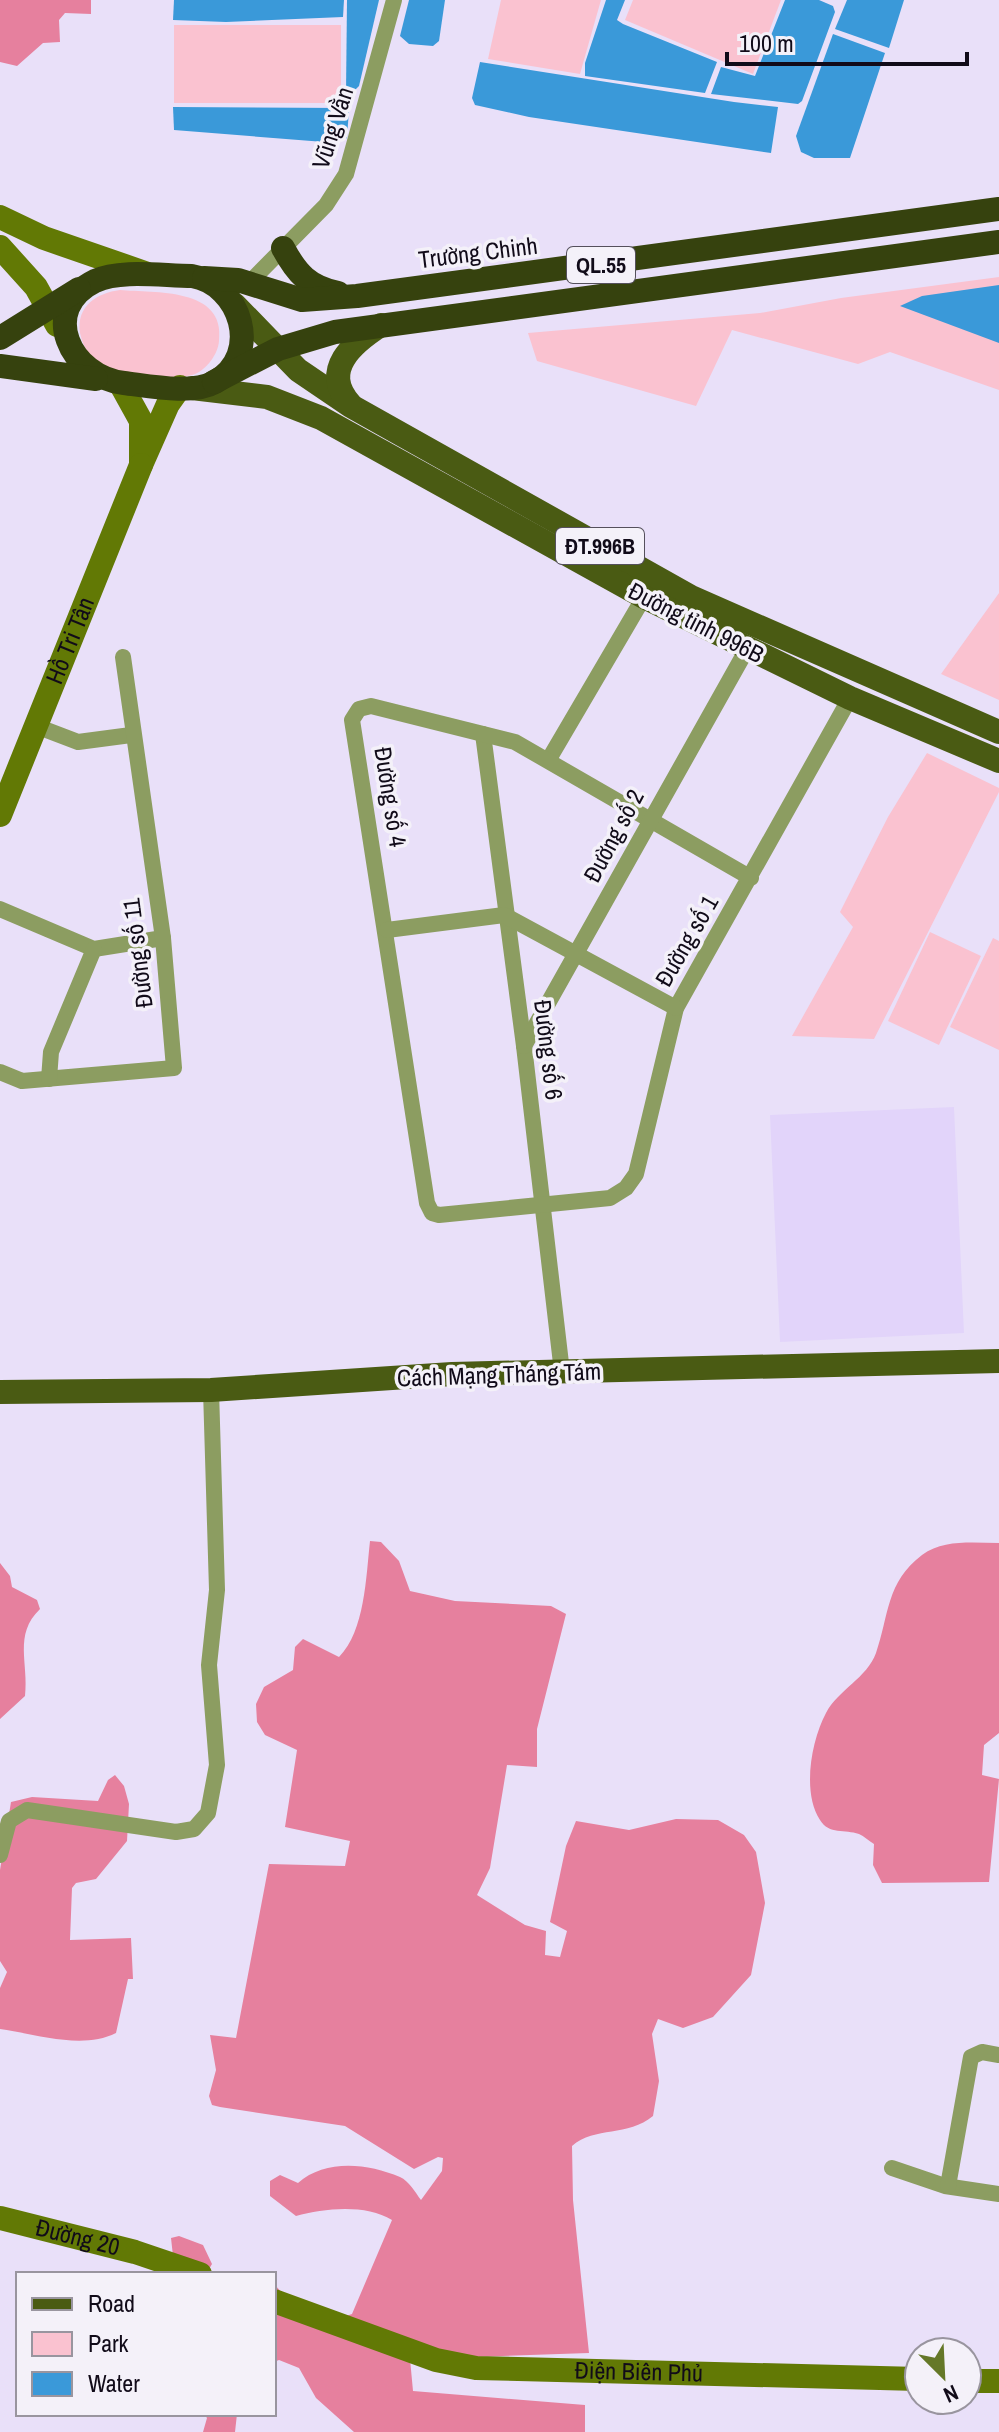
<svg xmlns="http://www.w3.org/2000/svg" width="999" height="2432" font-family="'Archivo Narrow',sans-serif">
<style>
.built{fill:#e2d4fa}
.green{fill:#fac2d0}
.forest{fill:#e6809e}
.water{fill:#3a99d9}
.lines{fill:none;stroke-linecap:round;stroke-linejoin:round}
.street{stroke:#8c9d61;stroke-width:16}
.secondary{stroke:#627905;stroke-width:24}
.primary{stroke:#4a5b13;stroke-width:24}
.highway{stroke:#36420e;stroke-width:24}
.labels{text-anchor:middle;stroke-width:7;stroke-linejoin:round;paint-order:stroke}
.shield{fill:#f4f1f9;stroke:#55505c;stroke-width:2}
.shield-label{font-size:22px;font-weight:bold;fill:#110b19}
.street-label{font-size:24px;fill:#110b19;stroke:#f4f1f9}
</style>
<rect width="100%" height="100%" fill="#e9e0f9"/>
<polygon class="built" points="954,1107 964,1333 780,1342 770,1115"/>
<g class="green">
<polygon points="501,0 601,0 580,74 488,59"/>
<polygon points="633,0 781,0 753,74 625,20"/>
<rect x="174" y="25" width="167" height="78"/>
<polygon points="999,277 999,390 890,352 858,364 732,330 696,406 537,361 528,333 760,313 841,298"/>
<path d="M120,290c34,3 106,-3 99,51 -1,13 -12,28 -24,33 -17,7 -74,0 -91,-7 -13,-6 -21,-20 -24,-34 -4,-27 17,-40 40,-43z"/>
<polygon points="999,593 999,700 941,674"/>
<polygon points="927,753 999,788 999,792 874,1039 792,1036 853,927 840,912 888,817"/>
<polygon points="930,932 981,956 939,1045 888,1021"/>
<polygon points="993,938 999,941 999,1050 950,1027"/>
</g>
<g class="forest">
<polygon points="0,0 91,0 91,14 65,13 59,20 60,42 43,43 17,66 0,62"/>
<path d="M370,1541l11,1 18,19 11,30 45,10 96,5 15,8 -29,115v38l-30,-2 -17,103 -13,27 48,30 21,6 -1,24 15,2 7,-26 -17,-9 16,-76 10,-25 53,9 47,-11 42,1 26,15 12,17 9,51 -14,72 -38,42 -30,11 -25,-9 -6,15 7,47 -6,35c-25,21 -58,10 -81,30l1,54 16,153 -179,6 3,32 172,14v27h-231l-38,-34 -17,-30 -20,-8 -5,2v-78l11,12 49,24 18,-6 40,-94c-26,-16 -67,-12 -96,-4l-26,-20v-15l10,-6 18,8c27,-24 69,-20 102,-6 9,4 15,15 21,23l21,-29 1,-13 -5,-1 -24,12 -69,-43 -125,-19 -8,-2 -3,-9 7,-26 -6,-35 26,3 33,-174 76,2 5,-25 -65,-14 12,-77 -32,-15 -8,-13 -1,-18 8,-17 29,-17 2,-23 8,-8 36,18c26,-26 27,-80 31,-116z"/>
<path d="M999,1543v190l-15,12 -2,30 17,4 -10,103 -107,1 -9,-18 1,-21c-5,-3 -10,-8 -15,-10 -14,-5 -30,1 -39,-14 -18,-27 -9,-79 6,-107 12,-23 41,-35 50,-60 13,-37 10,-71 46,-98 22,-16 51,-12 77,-12z"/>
<path d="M0,1563l10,13 2,11 25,13 3,9c-27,26 -11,54 -15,87l-25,23z"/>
<path d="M115,1775l9,11 5,18 -2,37 -31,38 -20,4 -4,5 -2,52 61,-2 2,41h-5l-12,54c-34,17 -80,1 -116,-4v-41l7,-16 -7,-11v-91l11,-68 21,-5 66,4 10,-21z"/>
<polygon points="179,2236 203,2245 212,2264 206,2274 162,2274 173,2256 171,2238"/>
<polygon points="204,2414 237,2414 235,2432 203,2432 207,2418"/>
</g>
<g class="water">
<polygon points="174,0 344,0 343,17 226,22 173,20"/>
<polygon points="347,0 379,0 359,86 351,94 346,93"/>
<polygon points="409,0 445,0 439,41 433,46 409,44 400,36"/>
<polygon points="606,0 625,0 617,20 623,24 717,62 705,93 585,76 585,63"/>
<polygon points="785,0 819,0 833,6 835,12 802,101 798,104 711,94 721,67 755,76"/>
<polygon points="847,0 904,0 889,48 835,29"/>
<polygon points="833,34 885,53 850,158 814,158 801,152 796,136"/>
<polygon points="480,62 734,102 778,107 771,153 529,117 475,105 472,98"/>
<polygon points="173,107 343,108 349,109 347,138 337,143 174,130"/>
<polygon points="999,285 999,343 900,306 922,296"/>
</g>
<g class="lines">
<g class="street">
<polyline points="248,284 326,205 346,174 394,0"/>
<polyline points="36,726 78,742 131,735"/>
<polyline points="483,734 524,1046 562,1372"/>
<polyline points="549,759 644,597"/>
<polyline points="751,878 515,742 371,706 359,709 352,720 427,1203 432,1213 439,1215 610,1198 626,1188 636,1174 676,1008 850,698"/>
<polyline points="0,909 94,949 163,938"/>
<polyline points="387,930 504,915 676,1008"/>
<polyline points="524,1046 747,649"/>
<polyline points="0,1072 22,1081 174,1068 163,938 123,657"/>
<polyline points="49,1079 51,1052 94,949"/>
<polyline points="0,1855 9,1821 27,1810 176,1832 194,1829 208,1813 217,1765 209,1665 217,1590 211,1390"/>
<polyline points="892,2168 945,2186 999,2194"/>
<polyline points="948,2186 971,2057 982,2052 999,2055"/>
</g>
<g class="secondary">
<polyline points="0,217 44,238 145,273"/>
<polyline points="0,247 36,287 57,325"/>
<polyline points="120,383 141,421 141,465 168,404 180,387"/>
<path id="s1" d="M0,815l141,-350"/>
<path id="s2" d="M0,2218l135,34 65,22"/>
<path id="s3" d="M274,2301l162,59 40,8 443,11"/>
<polyline points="967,2381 999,2381"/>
</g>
<g class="primary">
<polyline points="235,305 298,370 351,406 691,597 999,732"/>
<polyline points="192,388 267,397 321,418 644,597 850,698 999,761"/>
<path d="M350,404c-30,-34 3,-61 31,-79"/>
<polyline points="0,1392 211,1390 452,1374 999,1361"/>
</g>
<g class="highway">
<path d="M283,248c14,26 26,39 55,45"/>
<path d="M192,276c49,8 71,79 23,106 -23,13 -66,4 -91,1 -54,-6 -86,-74 -29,-102 26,-12 68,-5 97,-5z"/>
<polyline points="204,278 238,280 302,300 357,296 999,209"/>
<polyline points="0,338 79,289"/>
<polyline points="0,366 96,379"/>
<polyline points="214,382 278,349 335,332 999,242"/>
</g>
</g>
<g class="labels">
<g class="shield">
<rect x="567" y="247" width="68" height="36" rx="6"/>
<rect x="556" y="528" width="88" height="36" rx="6"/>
</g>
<g class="shield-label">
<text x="601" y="273">QL.55</text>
<text x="600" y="554">ĐT.996B</text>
</g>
<g class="street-label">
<text transform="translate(333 128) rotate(-72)" y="8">Vũng Vằn</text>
<text transform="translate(478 253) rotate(-7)" y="8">Trường Chinh</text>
<text transform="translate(696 623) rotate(27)" y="8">Đường tỉnh 996B</text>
<text dy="8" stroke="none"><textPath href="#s1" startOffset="188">Hồ Tri Tân</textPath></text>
<text transform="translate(390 797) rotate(81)" y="8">Đường số 4</text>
<text transform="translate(614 836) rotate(-62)" y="8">Đường số 2</text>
<text transform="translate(687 941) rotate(-60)" y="8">Đường số 1</text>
<text transform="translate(138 953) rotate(-97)" y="8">Đường số 11</text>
<text transform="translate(548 1050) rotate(83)" y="8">Đường số 6</text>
<text transform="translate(499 1375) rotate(-2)" y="8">Cách Mạng Tháng Tám</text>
<text dy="8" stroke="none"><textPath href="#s2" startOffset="80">Đường 20</textPath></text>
<text dy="8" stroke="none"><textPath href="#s3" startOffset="376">Điện Biên Phủ</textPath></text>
</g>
</g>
<rect x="16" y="2272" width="260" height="144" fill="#f4f1f9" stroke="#99959f" stroke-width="2"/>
<rect x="32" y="2298" width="40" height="12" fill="#4a5b13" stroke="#99959f" stroke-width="2"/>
<text x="88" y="2312" font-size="24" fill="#110b19">Road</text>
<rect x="32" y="2332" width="40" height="24" fill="#fac2d0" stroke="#99959f" stroke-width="2"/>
<text x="88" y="2352" font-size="24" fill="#110b19">Park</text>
<rect x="32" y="2372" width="40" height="24" fill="#3a99d9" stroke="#99959f" stroke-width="2"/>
<text x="88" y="2392" font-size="24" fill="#110b19">Water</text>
<g transform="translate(943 2376) rotate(156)"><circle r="38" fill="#f4f1f9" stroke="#99959f" stroke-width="2"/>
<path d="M0-6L14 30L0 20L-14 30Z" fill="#657828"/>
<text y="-12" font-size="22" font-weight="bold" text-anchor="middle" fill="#110b19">N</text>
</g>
<path d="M727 52v12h240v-12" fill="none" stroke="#110b19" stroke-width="4"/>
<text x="739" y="52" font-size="24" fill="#110b19" stroke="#f4f1f9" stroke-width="6" paint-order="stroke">100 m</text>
</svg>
